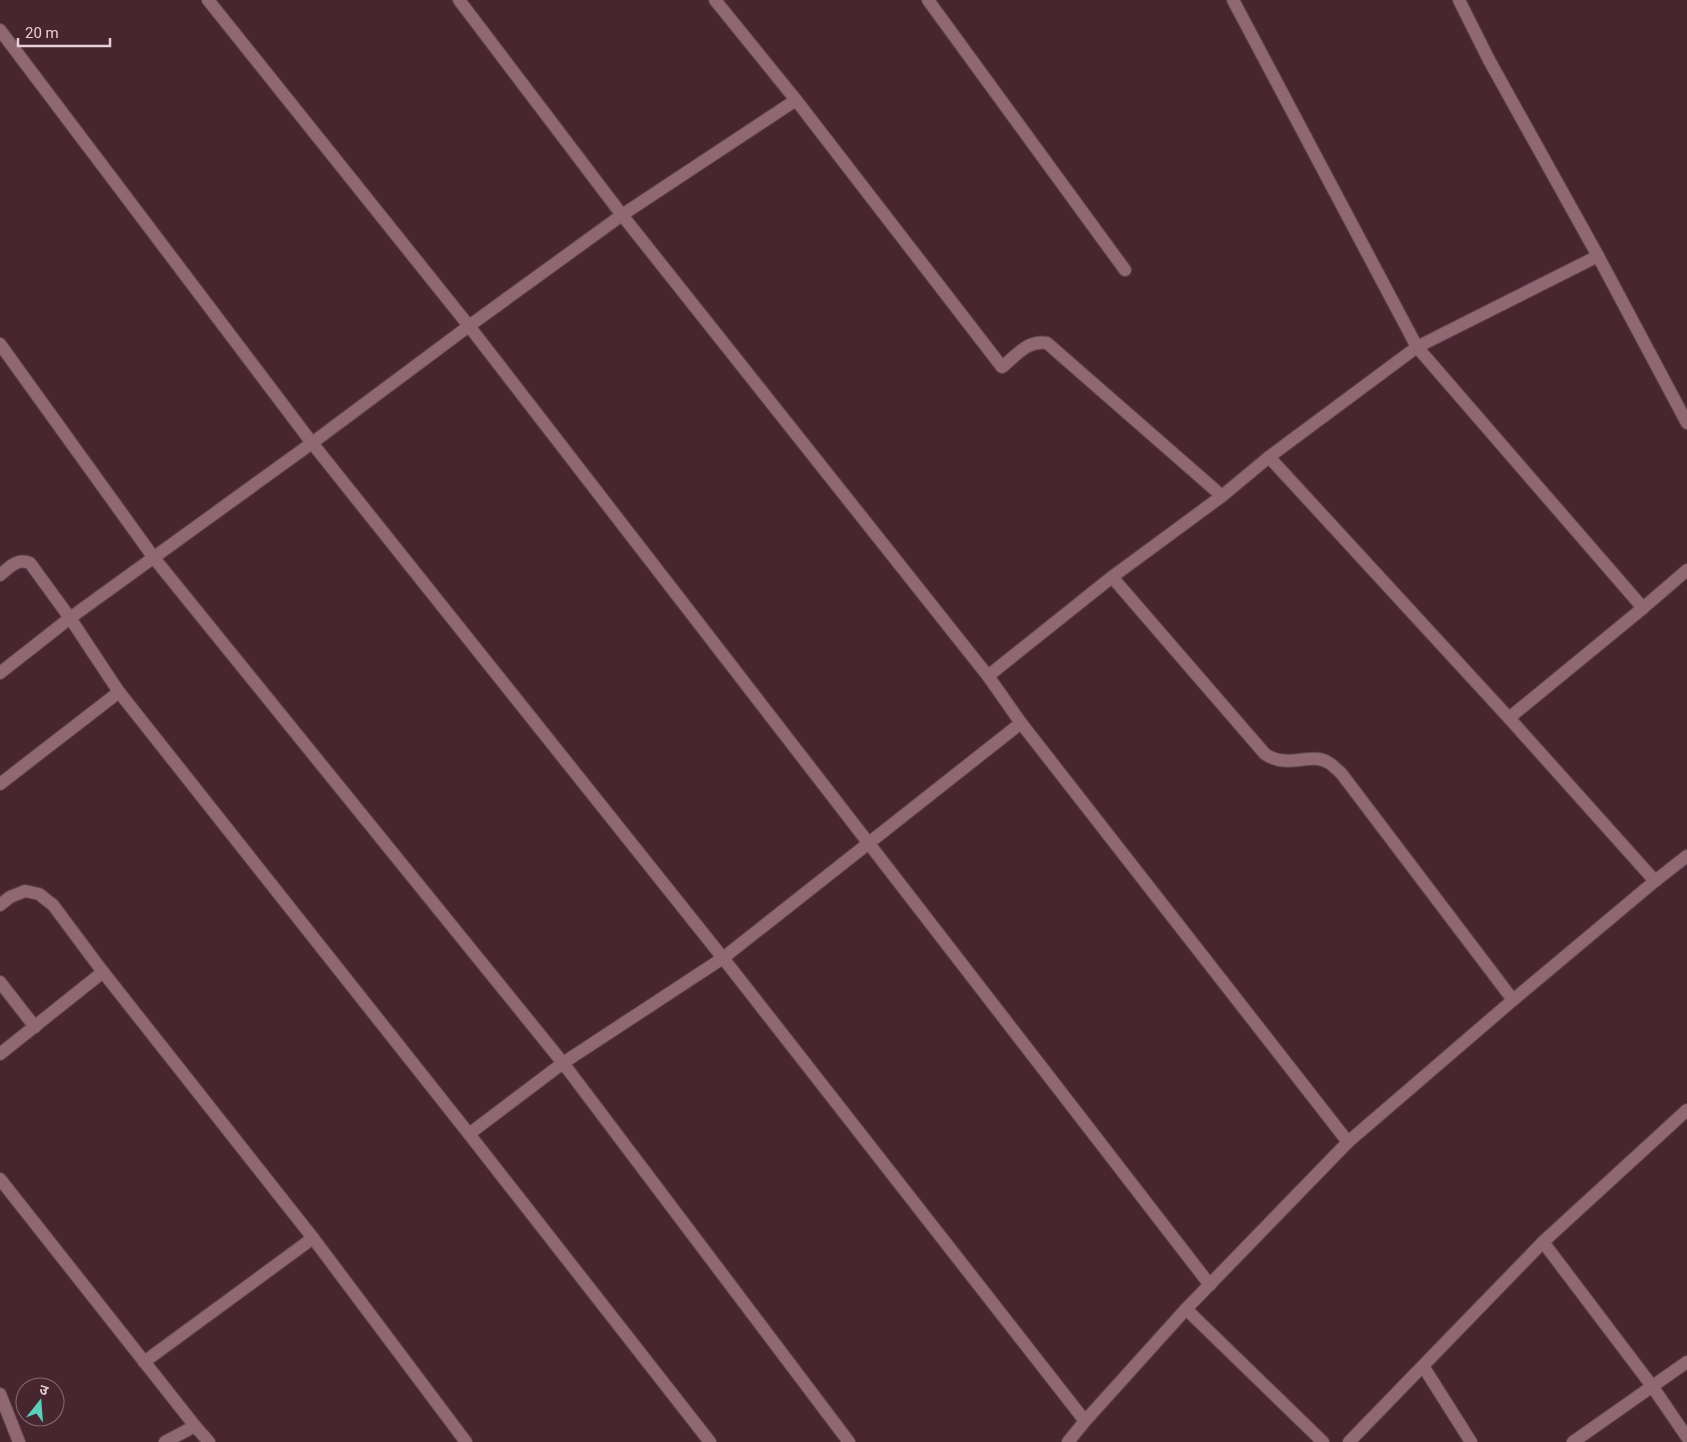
<svg xmlns="http://www.w3.org/2000/svg" width="1687" height="1442" font-family="Roboto,'Noto Sans Devanagari',sans-serif">
<style>
.lines{fill:none;stroke-linecap:round;stroke-linejoin:round}
.minor-casing{stroke:#61444d;stroke-width:14}
.minor{stroke:#906873;stroke-width:12}
</style>
<rect width="100%" height="100%" fill="#482630"/>
<g class="lines">
<defs>
<g id="minor">
<polyline points="208,0 469,326 1210,1285"/>
<polyline points="459,0 622,215 988,676 1021,723 1348,1142"/>
<path d="M715,0l81,100 206,267c15,-12 25,-27 45,-24l175,153 47,-39 240,261 146,163"/>
<polyline points="928,0 1125,270"/>
<polyline points="1233,0 1417,347 1643,608 1687,570"/>
<polyline points="1459,0 1489,60 1598,256 1687,423"/>
<polyline points="0,30 312,443 723,958 1085,1421"/>
<polyline points="0,344 154,558 563,1063 849,1442"/>
<polyline points="1269,457 1417,347 1598,256"/>
<path d="M0,575c10,-8 17,-17 30,-12l40,55 49,74"/>
<path d="M1112,577l153,177c24,16 46,-3 64,9 4,2 8,7 12,10l172,227"/>
<polyline points="0,673 70,618 312,443 469,326 622,215 796,100"/>
<polyline points="988,676 1112,577 1222,496"/>
<polyline points="1509,718 1643,608"/>
<polyline points="0,784 119,692 469,1134 710,1442"/>
<polyline points="0,905 10,897 25,891 39,894 53,905 103,972 313,1238 466,1442"/>
<polyline points="0,982 35,1027"/>
<polyline points="0,1054 103,972"/>
<polyline points="469,1134 563,1063 723,958 1021,723"/>
<polyline points="0,1179 195,1426 209,1442"/>
<polyline points="1543,1242 1652,1386 1687,1437"/>
<polyline points="1186,1309 1323,1442"/>
<polyline points="144,1362 313,1238"/>
<polyline points="1423,1366 1471,1442"/>
<polyline points="0,1394 19,1442"/>
<polyline points="165,1442 195,1426"/>
<polyline points="1068,1442 1085,1421 1186,1309 1348,1142 1513,1000 1655,881 1687,856"/>
<polyline points="1349,1442 1543,1242 1687,1110"/>
<polyline points="1573,1442 1687,1362"/>
</g>
</defs>
<use href="#minor" class="minor-casing"/>
<use href="#minor" class="minor"/>
</g>
<g transform="translate(40 1402) rotate(17)"><circle r="24" fill="#482630" stroke="#886a72"/>
<path d="M0-4L9 19L0 12L-9 19Z" fill="#5bcebc"/>
<text y="-8" font-size="14" font-weight="bold" text-anchor="middle" fill="#e7d0d5">उ</text>
</g>
<path d="M18 38v8h92v-8" fill="none" stroke="#e7d0d5" stroke-width="2.5"/>
<text x="25" y="38" font-size="15" fill="#e7d0d5" stroke="#482630" stroke-width="4" paint-order="stroke">20 m</text>
</svg>
